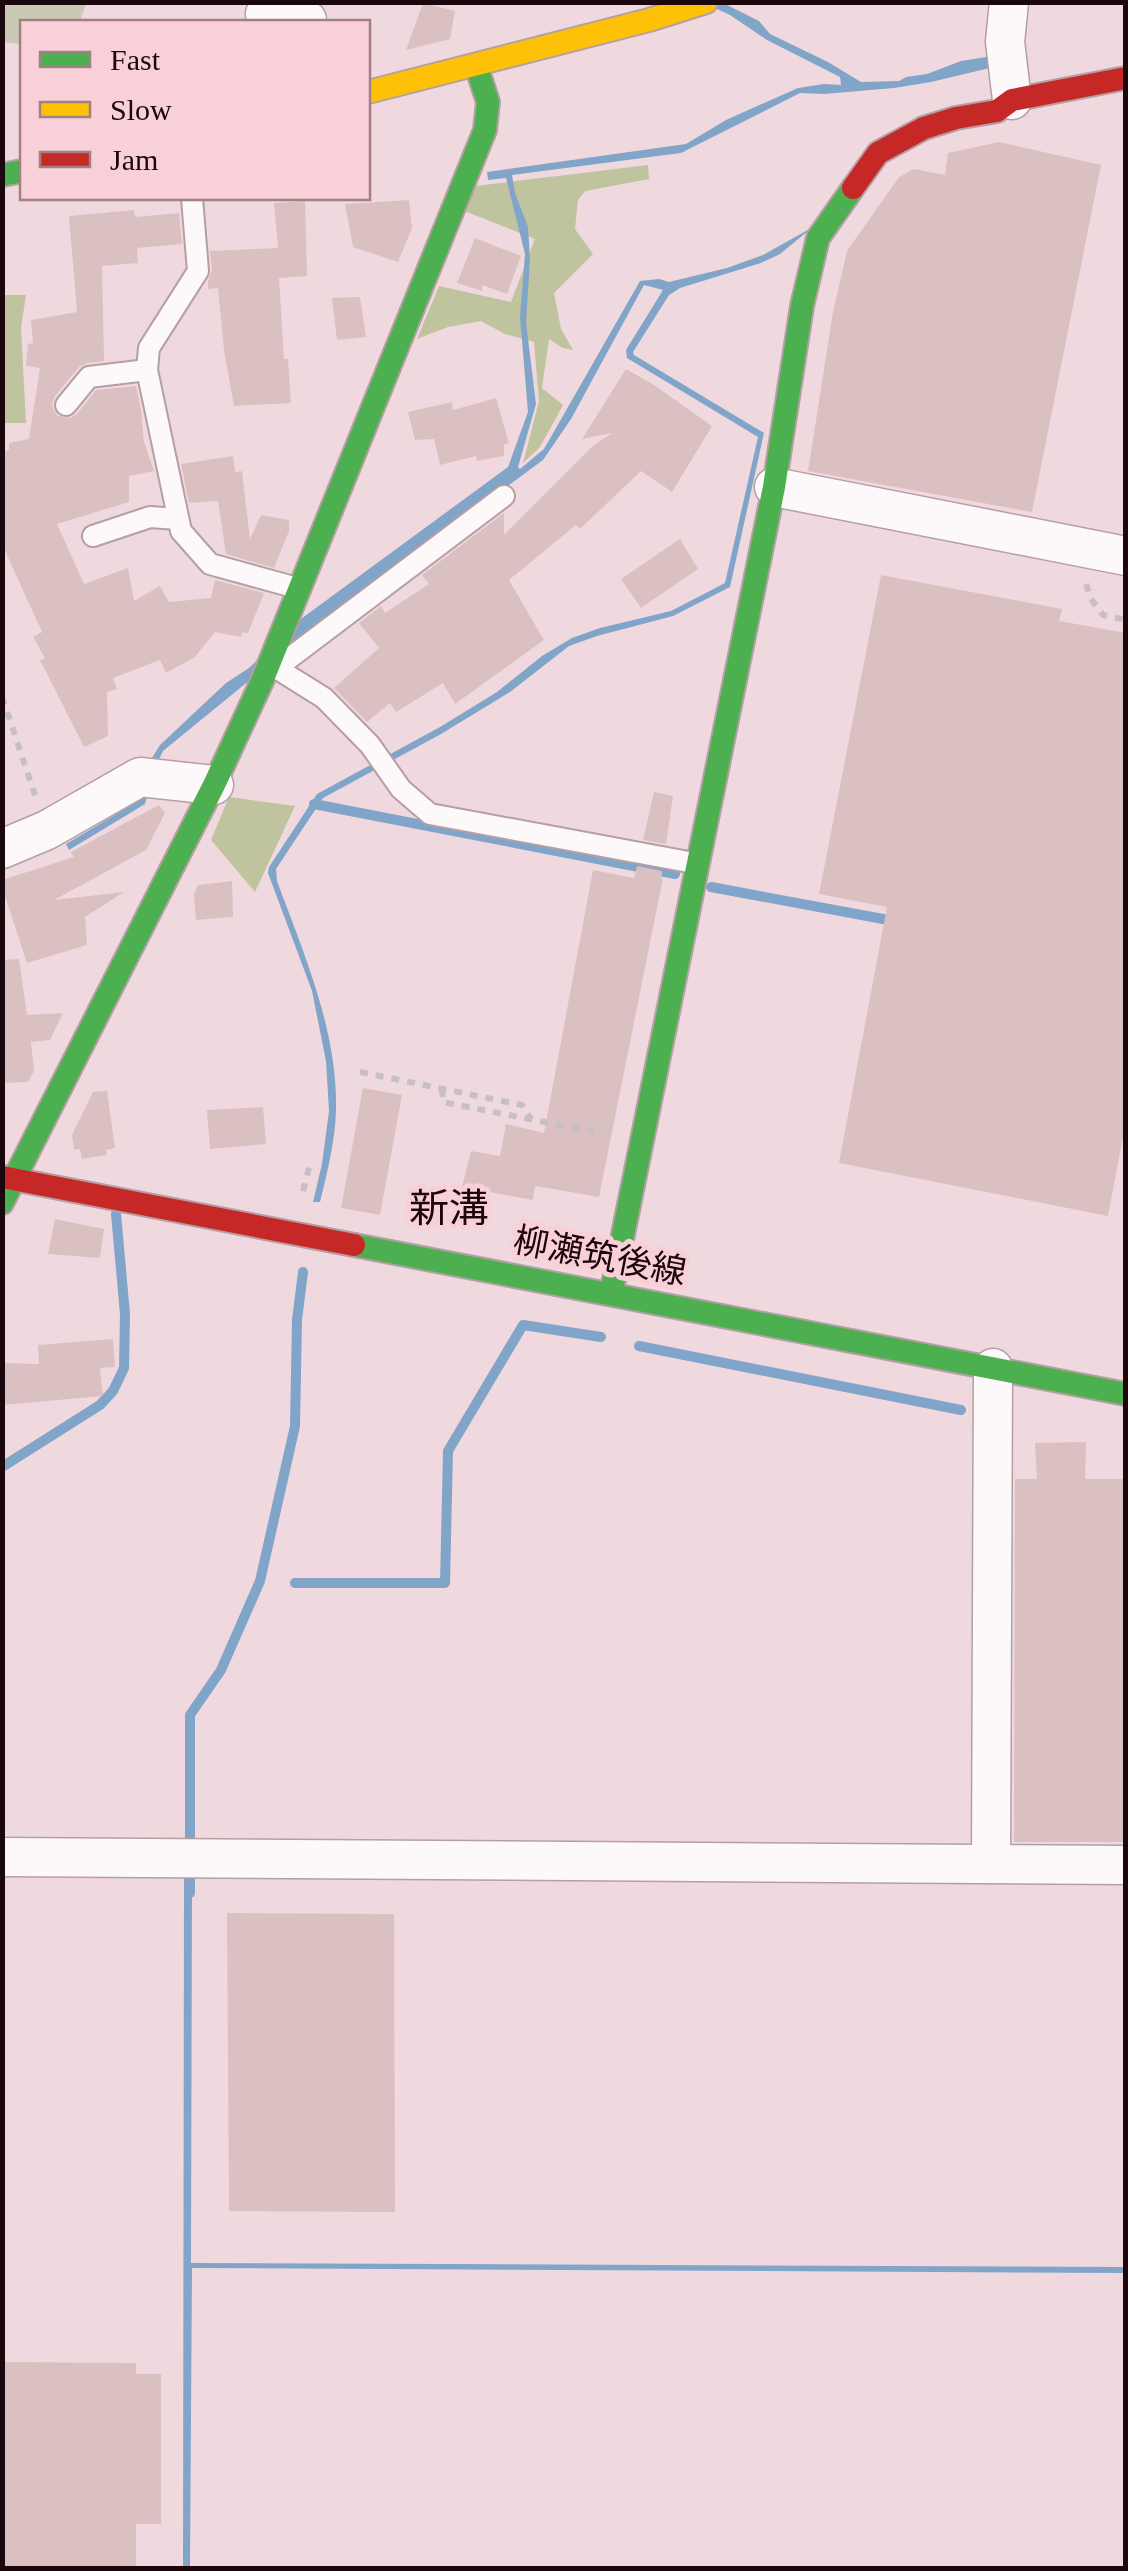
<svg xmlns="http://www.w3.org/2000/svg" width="1128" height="2571" font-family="'Times New Roman','Noto Sans JP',serif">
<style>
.green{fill:#cac9b4}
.forest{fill:#bfc39e}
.water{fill:#81a4c9}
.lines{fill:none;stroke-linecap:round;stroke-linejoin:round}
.stream{stroke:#81a4c9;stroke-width:10}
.building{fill:#dbc0c1}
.lane-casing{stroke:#b49fa3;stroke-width:24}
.street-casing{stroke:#b49fa3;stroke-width:41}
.fast-casing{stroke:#b49fa3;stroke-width:26}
.slow-casing{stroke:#b49fa3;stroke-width:26}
.jam-casing{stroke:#b49fa3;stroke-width:26}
.path{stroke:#c7bfc1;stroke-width:6;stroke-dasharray:8 8;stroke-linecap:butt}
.lane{stroke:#fdf9fa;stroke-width:20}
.street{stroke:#fdf9fa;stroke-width:38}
.fast{stroke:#4caf50;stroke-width:22}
.slow{stroke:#ffc107;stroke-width:22}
.jam{stroke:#c62828;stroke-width:22}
.labels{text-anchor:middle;stroke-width:10;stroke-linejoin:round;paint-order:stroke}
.street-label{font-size:35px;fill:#1c070c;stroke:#f9d0d8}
.quarter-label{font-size:40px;fill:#1c070c;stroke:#f9d0d8}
</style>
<rect width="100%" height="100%" fill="#f0d9de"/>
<polygon class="green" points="2,3 3,2 86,3 80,22 22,22 22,44 3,42"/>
<g class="forest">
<polygon points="648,165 649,179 585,191 578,200 575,229 593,254 554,293 561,329 573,350 563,348 549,339 542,388 563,405 540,447 523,463 539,401 534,342 505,334 481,321 448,327 417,339 439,286 511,302 535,239 462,210 476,186"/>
<polygon points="3,295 26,295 21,328 26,423 3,423"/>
<polygon points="229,797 295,806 255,892 211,840"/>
</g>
<g class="water">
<path d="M704,3h19l36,18 11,13 58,28 33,20 38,-1 7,-4 21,-3 34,-13 31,-5 2,11 -63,15 -37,6 -70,6 -24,-1 -119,60 -169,22 3,18 13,34 2,31 -4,64 10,82 -18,63 2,2 24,-20 96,-168 19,-2 10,3 58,-14 36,-13 50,-28 -33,27 -19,9 -81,25 -11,7 -36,57 1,3 130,78 -34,154 -57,29 -76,20 -28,10 -59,46 -69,42 -118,64 -47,71 1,12c27,73 61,150 59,230 -1,31 -9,62 -16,91h-7l9,-38 7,-53 -3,-50 -14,-70 -44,-118 1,-6 48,-73 123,-67 57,-35 45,-36 30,-18 28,-10 71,-17 54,-28 33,-146 -131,-79 -1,-8 37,-60 -19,-5 -73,134 -28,41 -243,179 -137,112 -9,19 -9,34 -76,46 -3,-6 74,-44 12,-42 8,-13 66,-62 23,-15 45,-44 214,-157 20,-55 -8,-95 5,-63 -19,-76 -18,2 -1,-8 199,-28 40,-24 72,-32 26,-4 17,1 -1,-8 -73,-37 -37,-25z"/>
<polygon points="184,1878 192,1880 191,2263 1125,2267 1125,2273 192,2268 190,2568 183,2568"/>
</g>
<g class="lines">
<g class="stream">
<polyline points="314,804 675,874"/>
<polyline points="711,887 894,921"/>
<polyline points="639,1346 961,1410"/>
<polyline points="2,1467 100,1405 113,1391 124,1368 125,1314 116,1214"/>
<polyline points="295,1583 445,1583 448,1451 523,1325 601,1337"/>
<polyline points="190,1893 190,1715 221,1670 260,1581 295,1426 297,1320 303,1272"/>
</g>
</g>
<g class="building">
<polygon points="423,3 455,11 450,39 406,50"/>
<polygon points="999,142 1101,165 1032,512 808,471 833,312 847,251 899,177 914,169 945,175 948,153"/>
<polygon points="409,200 412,228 398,262 353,247 345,204"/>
<polygon points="305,201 307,276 279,278 284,359 288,359 291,403 234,406 224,350 218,288 208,289 208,281 212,270 210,251 278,248 274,203"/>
<polygon points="134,210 135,217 179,213 182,244 137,248 138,263 102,266 104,361 87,363 79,367 55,396 52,404 54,411 58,416 70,418 77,414 96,390 136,386 141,410 144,442 154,471 129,476 129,502 57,524 84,584 128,568 134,601 160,586 169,602 211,598 215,580 264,593 248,633 242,632 241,637 215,632 195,657 166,673 160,660 113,678 117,689 107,692 108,736 84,747 40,660 45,658 33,637 42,632 2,544 2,452 9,450 9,443 29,439 40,368 26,366 28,344 33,343 31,320 77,312 69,216"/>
<polygon points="475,238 521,256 507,294 482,285 482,291 457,283"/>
<polygon points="360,297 366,337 337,340 332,298"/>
<polygon points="626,369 654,385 712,426 672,492 641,471 580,529 576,525 509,580 544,640 455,704 443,683 396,712 390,703 367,722 334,688 379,648 359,623 381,606 385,613 429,584 422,575 504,513 504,535 594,445 612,433 582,439"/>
<polygon points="496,398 509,443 504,444 504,456 477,461 476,456 440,465 434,439 415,440 408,412 452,402 453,410"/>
<polygon points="233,456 235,472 242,471 250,539 261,515 289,520 289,531 274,568 226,554 218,501 189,503 181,464"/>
<polygon points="680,539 698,569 641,608 621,579"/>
<polygon points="881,575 1062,609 1059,621 1126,633 1126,1121 1108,1216 839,1163 887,907 819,894"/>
<polygon points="654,792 673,796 666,844 643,840"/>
<polygon points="159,805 165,813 146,850 54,900 124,892 85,917 87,945 27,963 2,887 2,880 74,857 71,852"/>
<polygon points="637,866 662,871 662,883 599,1197 535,1186 533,1200 462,1187 471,1151 500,1156 506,1124 544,1133 593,870 634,878"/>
<polygon points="232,881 233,917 196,920 194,894 198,885"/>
<polygon points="19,959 27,1015 63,1013 50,1040 31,1042 34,1071 28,1082 2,1083 2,960"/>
<polygon points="363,1088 402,1095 380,1215 341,1208"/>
<polygon points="107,1091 115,1148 106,1150 107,1155 82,1159 80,1149 74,1150 72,1135 93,1092"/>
<polygon points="263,1107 266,1144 210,1149 207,1110"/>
<polygon points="55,1219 104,1229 100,1258 48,1254"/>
<polygon points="113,1339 115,1367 100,1368 103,1396 2,1405 2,1363 39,1364 38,1345"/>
<polygon points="1086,1442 1085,1479 1126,1479 1126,1842 1014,1842 1015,1479 1037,1479 1035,1443"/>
<polygon points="227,1913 394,1914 395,2212 229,2211"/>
<polygon points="2,2362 136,2363 136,2374 161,2374 161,2524 136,2524 136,2568 2,2568"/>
</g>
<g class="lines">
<defs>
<g id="lane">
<polyline points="192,198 198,271 149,348 147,370 181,531 210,564 297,588"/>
<polyline points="66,405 89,377 147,370"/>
<polyline points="93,536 150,517 178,519"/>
<polyline points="287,660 504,496"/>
<polyline points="276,668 324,698 370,745 401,789 430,814 694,863"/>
</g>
<g id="street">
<polyline points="1009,2 1005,42 1012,100"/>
<polyline points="265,14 307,20 307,22"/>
<polyline points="774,487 1126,556"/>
<polyline points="2,849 47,830 140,777 214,785"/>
<polyline points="2,1857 1126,1865"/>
<polyline points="991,1864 993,1368"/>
</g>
<g id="fast">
<polyline points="2,175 22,171"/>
<polyline points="2,1203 214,785 263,679 485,130 488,102 476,65"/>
<polyline points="354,1245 1126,1394"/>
<polyline points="611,1294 774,487 802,306 818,238 853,188"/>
</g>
<polyline id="slow" points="368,92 649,20 706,2"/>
<g id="jam">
<polyline points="853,188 878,153 924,128 956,118 997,111 1012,100 1126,78"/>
<polyline points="2,1177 354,1245"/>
</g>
</defs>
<use href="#lane" class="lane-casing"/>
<use href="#street" class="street-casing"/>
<use href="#fast" class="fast-casing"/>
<use href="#slow" class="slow-casing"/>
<use href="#jam" class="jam-casing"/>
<g class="path">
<polyline points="1086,584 1091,599 1103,615 1126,620"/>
<polyline points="2,697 37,801"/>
<polyline points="360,1072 522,1105 531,1119"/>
<polyline points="442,1089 443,1102 600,1133"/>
<polyline points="303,1191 310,1164"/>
</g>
<use href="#lane" class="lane"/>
<use href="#street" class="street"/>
<use href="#fast" class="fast"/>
<use href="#slow" class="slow"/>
<use href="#jam" class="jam"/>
</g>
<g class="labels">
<g class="street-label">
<text transform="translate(600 1256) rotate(11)" y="12">柳瀬筑後線</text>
</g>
<g class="quarter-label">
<text x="449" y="1222">新溝</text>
</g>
</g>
<rect width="1128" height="2571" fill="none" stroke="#1c070c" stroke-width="10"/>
<rect x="20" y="20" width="350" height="180" fill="#f9d0d8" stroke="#a18086" stroke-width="2.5"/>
<rect x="40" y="52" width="50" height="15" fill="#4caf50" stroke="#a18086" stroke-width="2.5"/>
<text x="110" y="70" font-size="30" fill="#1c070c">Fast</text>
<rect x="40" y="102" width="50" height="15" fill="#ffc107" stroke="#a18086" stroke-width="2.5"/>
<text x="110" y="120" font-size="30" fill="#1c070c">Slow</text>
<rect x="40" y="152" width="50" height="15" fill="#c62828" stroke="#a18086" stroke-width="2.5"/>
<text x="110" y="170" font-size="30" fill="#1c070c">Jam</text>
</svg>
